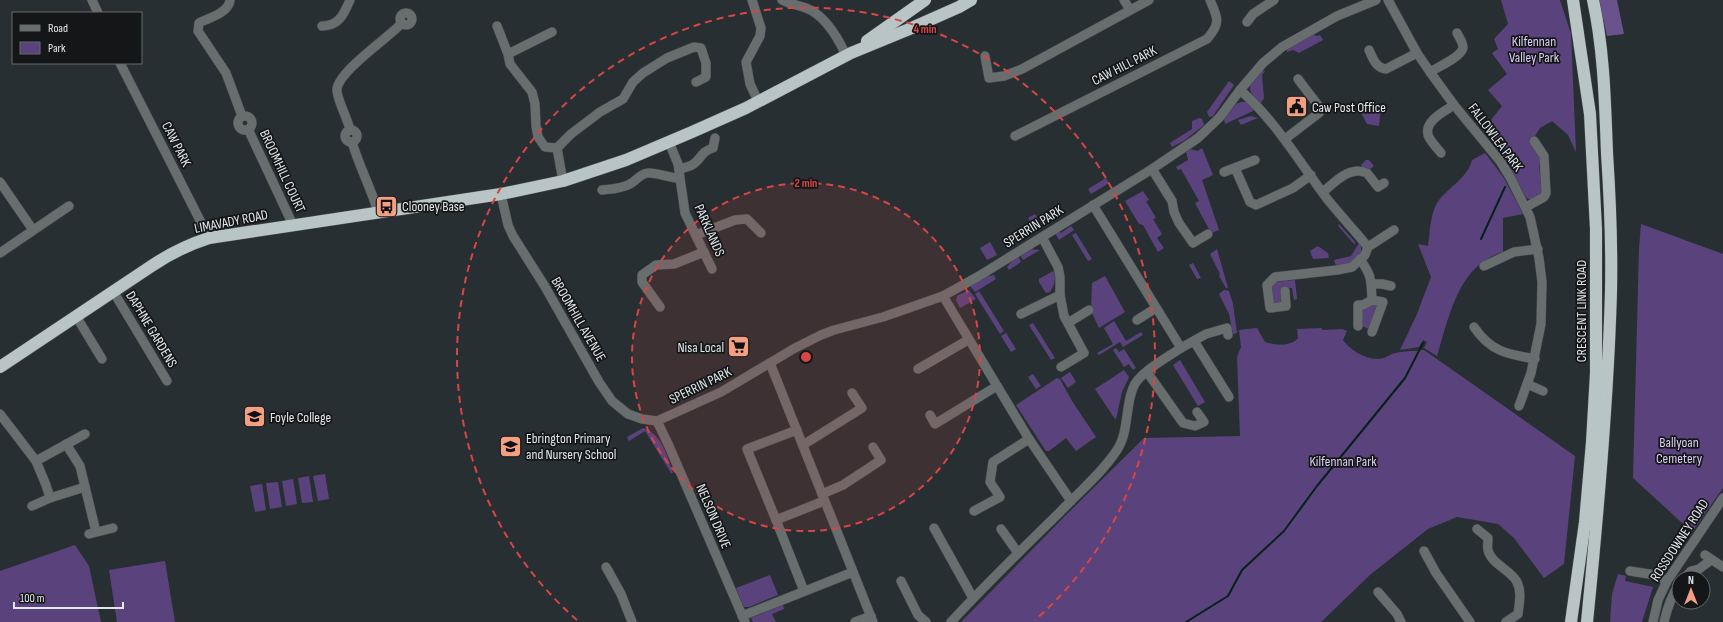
<svg xmlns="http://www.w3.org/2000/svg" width="1723" height="622" font-family="'Sofia Sans Condensed',sans-serif">
<style>
.green{fill:#5a437c}
.forest{fill:#6a528d}
.lines{fill:none;stroke-linecap:round;stroke-linejoin:round}
.stream{stroke:#052118;stroke-width:2}
.minor-casing{stroke:#464c50;stroke-width:10}
.highway-casing{stroke:#464c50;stroke-width:13}
.minor{stroke:#686d6d;stroke-width:9}
.highway{stroke:#b9c4c4;stroke-width:12}
.ring{fill:none;stroke:#d84545;stroke-width:2;stroke-dasharray:7 5}
.labels{text-anchor:middle;stroke-width:3.5;stroke-linejoin:round;paint-order:stroke}
.park-label{font-size:14px;fill:#dccff3;stroke:#141618}
.street-label{font-size:14px;fill:#e2e7e9;stroke:#141618}
.poi-label{font-size:14px;fill:#e2e7e9;stroke:#141618;text-anchor:start}
.centre{fill:#d84545;stroke:#141618;stroke-width:2}
.ring-label{font-size:12px;text-anchor:middle;font-weight:bold;fill:#d84545;stroke:#141618;stroke-width:3.5;stroke-linejoin:round;paint-order:stroke}
</style>
<rect width="100%" height="100%" fill="#282f33"/>
<g class="green">
<polygon points="1501,0 1560,0 1571,34 1576,152 1568,135 1552,121 1540,128 1535,136 1530,140 1539,153 1541,164 1539,165 1542,193 1533,200 1528,199 1525,196 1508,163 1488,134 1488,124 1502,106 1488,90 1507,74 1492,53 1498,49 1494,39 1508,24"/>
<polygon points="1311,34 1317,36 1320,35 1323,40 1299,53 1293,50 1287,52 1287,49"/>
<path d="M1260,71h5l-3,4 2,23 -3,5c-16,-14 -13,-17 -1,-32z"/>
<polygon points="1229,81 1234,85 1213,116 1209,117 1207,112"/>
<polygon points="1241,102 1247,102 1254,109 1253,111 1225,124 1224,119 1236,104"/>
<polygon points="1371,103 1377,103 1381,107 1379,126 1367,124 1360,111 1362,107"/>
<polygon points="1251,116 1258,118 1241,125 1238,120"/>
<polygon points="1199,118 1202,119 1204,125 1185,140 1172,147 1170,143 1192,129 1192,121"/>
<polygon points="1202,148 1213,175 1202,180 1219,230 1211,233 1195,203 1199,201 1181,169 1178,170 1176,167 1188,160 1186,152 1190,149 1198,151"/>
<path d="M1485,153l19,25 19,36 -20,4v34c-45,13 -54,65 -66,104l-13,-8 3,-6 -4,-2 -4,7 -19,3 17,-36 14,-37 -13,-33 10,2c2,-13 2,-31 9,-43 11,-16 30,-24 35,-43z"/>
<polygon points="1366,160 1369,160 1374,166 1369,170 1363,168 1361,165"/>
<polygon points="1106,178 1109,183 1091,194 1088,189"/>
<polygon points="1143,191 1149,200 1146,201 1156,218 1153,219 1162,234 1157,238 1164,248 1158,252 1143,225 1139,224 1125,201"/>
<polygon points="1056,209 1060,214 1044,224 1040,219"/>
<polygon points="1035,214 1042,225 1035,230 1028,218"/>
<polygon points="1339,224 1355,242 1355,245 1339,227 1338,225"/>
<polygon points="1641,224 1723,254 1723,488 1692,532 1633,478 1639,249"/>
<polygon points="1071,226 1074,230 1059,240 1055,233 1059,231 1061,233"/>
<polygon points="1076,233 1092,259 1088,261 1072,235"/>
<polygon points="990,242 997,255 987,260 980,248"/>
<polygon points="1359,243 1361,246 1361,255 1350,263 1336,266 1334,260 1351,256"/>
<polygon points="1318,246 1328,253 1329,258 1313,259 1310,251"/>
<polygon points="1030,249 1040,250 1023,260 1020,255"/>
<polygon points="1217,249 1228,288 1226,288 1219,276 1220,274 1210,254"/>
<polygon points="1018,256 1021,262 1009,270 1007,267 1014,259"/>
<polygon points="1193,263 1201,278 1197,279 1189,265"/>
<path d="M1053,271c4,8 1,14 -3,21l-4,1 -7,-11v-3z"/>
<polygon points="994,275 996,279 975,292 970,286 985,277"/>
<polygon points="1105,276 1125,312 1099,328 1091,311 1092,283"/>
<polygon points="1295,280 1297,299 1294,300 1292,288 1281,289 1282,299 1280,303 1273,302 1270,286 1276,282"/>
<polygon points="969,290 976,299 960,308 956,300 957,296"/>
<polygon points="1224,290 1229,291 1233,304 1237,333 1233,334 1229,314 1219,294"/>
<polygon points="979,291 1004,331 1000,334 975,294"/>
<polygon points="1374,303 1377,306 1369,329 1362,326 1360,310"/>
<polygon points="1114,321 1126,341 1141,332 1143,335 1123,347 1120,342 1099,355 1097,353 1113,344 1104,328"/>
<polygon points="1033,323 1055,358 1051,360 1029,325"/>
<path d="M1257,328l8,14c10,3 26,5 33,-4l-1,-9 24,-1 2,2 19,-1 5,2 -4,9c8,11 25,22 41,18 3,-1 5,-3 8,-4 10,-3 21,-3 32,-4l151,106 -11,108 -20,14 -30,-40 -16,-14 -41,-7 -29,12 -57,45 -50,48h-360l103,-105 80,-79 96,-2 -3,-79 4,-10 -2,-17z"/>
<polygon points="1006,333 1016,349 1011,352 1001,336"/>
<polygon points="1116,348 1119,352 1124,349 1136,368 1133,370 1129,364 1124,367 1113,350"/>
<polygon points="1180,360 1205,402 1198,406 1173,365"/>
<polygon points="1124,370 1129,377 1122,392 1116,419 1115,419 1095,389"/>
<polygon points="1070,372 1076,382 1068,388 1061,378"/>
<polygon points="1033,374 1041,386 1036,389 1028,377"/>
<polygon points="1057,378 1060,379 1072,401 1096,437 1076,451 1066,438 1049,451 1046,451 1016,405"/>
<path d="M643,428c19,6 24,28 30,45h-2l-26,-42 -16,10 -2,-4z"/>
<polygon points="325,474 329,499 318,501 313,476"/>
<polygon points="309,476 313,502 302,503 298,478"/>
<polygon points="293,479 297,504 286,506 282,481"/>
<polygon points="278,482 282,507 270,509 266,483"/>
<polygon points="262,484 266,510 255,512 250,486"/>
<polygon points="75,545 89,566 101,622 0,622 0,571"/>
<polygon points="165,561 175,622 117,622 109,570"/>
<polygon points="1618,574 1626,576 1625,581 1653,587 1642,622 1610,622 1612,594"/>
<polygon points="770,575 778,595 749,607 744,607 736,588"/>
<polygon points="783,605 784,609 772,614 776,622 753,622 751,618"/>
</g>
<polygon class="forest" points="1599,0 1617,0 1624,34 1607,36"/>
<g class="lines">
<g class="stream">
<polyline points="1481,239 1505,187"/>
<polyline points="1186,622 1228,596 1242,570 1284,531 1317,486 1405,378 1423,343"/>
</g>
<defs>
<g id="minor">
<polyline points="92,0 98,13"/>
<path d="M230,0c-1,13 -22,18 -31,23l-1,8 28,42 16,43"/>
<polyline points="752,0 761,28 760,36 746,62 750,84 758,101"/>
<path d="M782,0c8,4 16,5 24,8 19,7 32,30 40,47"/>
<polyline points="1124,0 1130,10"/>
<polyline points="1388,0 1417,53 1430,72 1454,105 1500,161 1510,177 1530,217 1539,258 1542,282 1541,324 1531,373 1519,406"/>
<circle cx="406" cy="19" r="6"/>
<polyline points="1247,22 1253,14 1274,0"/>
<path d="M322,26c17,0 22,-12 28,-26"/>
<polyline points="497,26 508,54 510,64 532,92 535,104 536,126 538,137 545,147 557,148 563,181"/>
<path d="M1369,50c4,9 7,18 17,19l31,-16"/>
<polyline points="508,54 552,32"/>
<polyline points="985,56 989,78 1004,76 1022,69 1149,0"/>
<polyline points="120,63 209,238"/>
<path d="M1430,72c8,-5 31,-15 33,-24 0,-6 -4,-11 -6,-15"/>
<path d="M1240,90c36,31 59,72 88,110 13,16 27,31 40,47"/>
<circle cx="245" cy="123" r="7"/>
<polyline points="248,129 293,225"/>
<circle cx="351" cy="136" r="6"/>
<path d="M350,130c-2,-11 -14,-32 -13,-41 2,-18 51,-51 65,-66"/>
<path d="M1015,136l192,-97c14,-16 11,-21 3,-39"/>
<polyline points="1285,139 1319,113 1320,109 1317,104 1298,79"/>
<path d="M352,142c7,24 19,46 26,70"/>
<polyline points="669,142 678,164 685,213 712,269"/>
<polyline points="557,148 571,134 600,112 623,99 633,82 643,73 667,58 694,47 701,48 706,63 706,77 696,82"/>
<path d="M1441,153c-4,-5 -11,-12 -13,-18 -4,-14 17,-24 26,-30"/>
<polyline points="1235,168 1250,202 1256,205 1293,188 1311,175"/>
<path d="M679,169c4,-1 9,-2 13,-4 9,-5 9,-14 21,-17l2,-10"/>
<polyline points="1152,169 1172,201 1174,212 1179,223 1193,243 1208,234"/>
<polyline points="1224,172 1255,160"/>
<polyline points="0,182 33,230"/>
<path d="M602,190c9,-1 19,-1 28,-6 6,-3 11,-11 18,-11 8,-1 21,5 31,5"/>
<path d="M1323,192c12,-10 27,-27 44,-19l11,14 6,-4"/>
<polyline points="501,194 508,225 513,236 544,285 599,382 612,401 628,414 642,419 657,421 721,392 795,348 821,335 834,330 883,317 943,296 979,276 1152,169 1198,138 1220,117 1240,90 1263,63 1282,47 1337,16 1376,0"/>
<polyline points="1526,207 1544,197 1546,193 1544,156 1534,141"/>
<polyline points="696,235 735,220 747,219 761,233"/>
<polyline points="1042,237 1058,267 1060,277 1060,295 1064,316 1084,353 1061,367"/>
<polyline points="0,253 69,206"/>
<path d="M1360,259c12,17 11,21 12,41"/>
<polyline points="1484,266 1514,252 1538,249"/>
<polyline points="1372,284 1382,284 1391,286"/>
<polyline points="113,291 167,381"/>
<polyline points="1285,291 1286,306 1270,308 1267,285 1275,277 1337,270 1352,267 1365,255 1368,247 1394,230"/>
<polyline points="943,296 1029,439 1071,501"/>
<polyline points="660,307 642,282 642,275 656,265 674,264 704,252"/>
<polyline points="1021,314 1060,295"/>
<polyline points="76,316 102,359"/>
<polyline points="1137,320 1156,308"/>
<polyline points="1068,323 1089,310"/>
<polyline points="1358,326 1358,305 1363,305 1372,300 1383,302 1372,332"/>
<path d="M1474,327c17,25 33,27 61,32"/>
<polyline points="1194,341 1229,397"/>
<polyline points="1181,348 1206,334 1227,328 1228,335"/>
<polyline points="770,363 873,622"/>
<polyline points="918,369 968,340"/>
<polyline points="1147,372 1183,423 1195,426 1204,422 1197,412"/>
<polyline points="1527,384 1543,391"/>
<polyline points="0,414 36,461 46,485 50,498"/>
<polyline points="930,415 935,424 997,386"/>
<polyline points="657,421 669,446 745,622"/>
<polyline points="66,444 80,466 96,532"/>
<polyline points="803,445 862,408 852,393"/>
<polyline points="36,461 85,434"/>
<polyline points="822,494 843,485 881,460 873,447"/>
<polyline points="32,506 50,498 85,487"/>
<polyline points="974,511 1000,497 990,482 993,462 1029,439"/>
<polyline points="776,520 747,449 797,430"/>
<polyline points="934,528 973,598"/>
<polyline points="1001,529 1018,553"/>
<path d="M1477,529l11,9c0,4 -1,9 0,12 3,14 23,20 29,32 5,10 2,22 1,32l-12,8"/>
<polyline points="89,534 113,528"/>
<polyline points="1424,551 1436,573 1470,622"/>
<polyline points="1705,555 1723,567"/>
<polyline points="606,567 621,594 632,622"/>
<polyline points="1630,571 1655,575 1667,581"/>
<polyline points="1685,578 1691,571 1699,569 1711,560"/>
<polyline points="901,581 918,615 926,622"/>
<polyline points="804,591 776,520 824,501"/>
<polyline points="1378,592 1397,614 1401,622"/>
<polyline points="742,616 853,572"/>
<polyline points="855,622 871,616"/>
<path d="M951,622c35,-38 72,-74 109,-110 19,-20 42,-39 57,-62 12,-18 8,-43 16,-62 5,-15 35,-31 48,-40l-88,-143"/>
<polyline points="1653,622 1658,600 1667,581 1723,498"/>
<path d="M1664,622c3,-13 7,-26 15,-37"/>
</g>
<g id="highway">
<polyline points="867,41 925,0"/>
<path d="M0,367l150,-100c19,-13 37,-22 59,-29l292,-44 62,-13 63,-21 66,-28 54,-24 105,-55 56,-23 52,-23 12,-7"/>
<polyline points="1571,622 1585,522 1592,442 1596,373 1596,229 1590,114 1573,0"/>
<path d="M1587,622c11,-110 21,-221 24,-331 1,-46 -1,-92 -4,-138 -2,-51 -3,-103 -14,-153"/>
</g>
</defs>
<use href="#minor" class="minor-casing"/>
<use href="#highway" class="highway-casing"/>
<use href="#minor" class="minor"/>
<use href="#highway" class="highway"/>
</g>
<circle cx="806" cy="357" r="174" fill="#d84545" fill-opacity=".12"/>
<g class="ring">
<circle cx="806" cy="357" r="174"/>
<path d="M577 620A349 349 0 1 1 1035 620"/>
</g>
<defs>
<symbol id="civic-square" viewBox="-11 -11 22 22"><rect x="-9" y="-9" width="18" height="18" rx="4" fill="#f2a081" stroke="#141618"/><path d="M-.6-6.5H3V-4.5H.6V-3L4-1V1h2V6H-6V1h2V-1L-.6-3ZM-1.2 2.5V6h2.4V2.5Z" fill="#111"/></symbol>
<symbol id="bus-square" viewBox="-11 -11 22 22"><rect x="-9" y="-9" width="18" height="18" rx="4" fill="#f2a081" stroke="#141618"/><path d="M-5-6H5V4H4V6H2V4H-2V6H-4V4H-5ZM-3.5-4V0h7V-4ZM-3.5 1.2v1.5H-2V1.2ZM2 1.2v1.5H3.5V1.2Z" fill="#111"/></symbol>
<symbol id="supermarket-square" viewBox="-11 -11 22 22"><rect x="-9" y="-9" width="18" height="18" rx="4" fill="#f2a081" stroke="#141618"/><path d="M-6-5.5h2.5l.6 2H6L4.5 2H-2.5L-4.4-4H-6ZM-1.5 3.2a1.3 1.3 0 1 0 .1 0ZM3 3.2a1.3 1.3 0 1 0 .1 0Z" fill="#111"/></symbol>
<symbol id="school-square" viewBox="-11 -11 22 22"><rect x="-9" y="-9" width="18" height="18" rx="4" fill="#f2a081" stroke="#141618"/><path d="M0-5L7-2L0 1L-7-2ZM-4 1L0 2.5L4 1V4Q0 6-4 4Z" fill="#111"/></symbol>
</defs>
<g fill-rule="evenodd">
<use href="#civic-square" x="1284" y="94" width="25" height="25"/>
<use href="#bus-square" x="374" y="194" width="25" height="25"/>
<use href="#supermarket-square" x="726" y="334" width="25" height="25"/>
<use href="#school-square" x="242" y="404" width="25" height="25"/>
<use href="#school-square" x="498" y="434" width="25" height="25"/>
</g>
<g class="labels">
<g class="park-label">
<text x="1534" y="46">Kilfennan<tspan x="1534" dy="16">Valley Park</tspan></text>
<text x="1679" y="447">Ballyoan<tspan x="1679" dy="16">Cemetery</tspan></text>
<text x="1343" y="466">Kilfennan Park</text>
</g>
<g class="street-label">
<text transform="translate(1124 65) rotate(-27)" y="5">CAW HILL PARK</text>
<text transform="translate(1496 137) rotate(53)" y="5">FALLOWLEA PARK</text>
<text transform="translate(177 144) rotate(63)" y="5">CAW PARK</text>
<text transform="translate(283 171) rotate(65)" y="5">BROOMHILL COURT</text>
<text transform="translate(231 221) rotate(-11)" y="5">LIMAVADY ROAD</text>
<text transform="translate(1033 226) rotate(-32)" y="5">SPERRIN PARK</text>
<text transform="translate(710 230) rotate(66)" y="5">PARKLANDS</text>
<text transform="translate(1581 311) rotate(-90)" y="5">CRESCENT LINK ROAD</text>
<text transform="translate(579 319) rotate(60)" y="5">BROOMHILL AVENUE</text>
<text transform="translate(152 329) rotate(59)" y="5">DAPHNE GARDENS</text>
<text transform="translate(700 385) rotate(-26)" y="5">SPERRIN PARK</text>
<text transform="translate(714 516) rotate(67)" y="5">NELSON DRIVE</text>
<text transform="translate(1679 540) rotate(-57)" y="5">ROSSDOWNEY ROAD</text>
</g>
<g class="poi-label">
<text x="1312" y="112">Caw Post Office</text>
<text x="402" y="211">Clooney Base</text>
<text x="724" y="352" text-anchor="end">Nisa Local</text>
<text x="270" y="422">Foyle College</text>
<text x="526" y="443">Ebrington Primary<tspan x="526" dy="16">and Nursery School</tspan></text>
</g>
</g>
<circle cx="806" cy="357" r="6" class="centre"/>
<g class="ring-label">
<text x="925" y="33">4 min</text>
<text x="806" y="187">2 min</text>
</g>
<rect x="12" y="12" width="130" height="52" fill="#141618" stroke="#666a6c"/>
<rect x="20" y="25" width="20" height="6" fill="#686d6d" stroke="#666a6c"/>
<text x="48" y="32" font-size="12" fill="#e2e7e9">Road</text>
<rect x="20" y="42" width="20" height="12" fill="#5a437c" stroke="#666a6c"/>
<text x="48" y="52" font-size="12" fill="#e2e7e9">Park</text>
<g transform="translate(1691 590)"><circle r="19" fill="#141618" stroke="#666a6c"/>
<path d="M0-3L7 15L0 10L-7 15Z" fill="#f2a081"/>
<text y="-6" font-size="11" font-weight="bold" text-anchor="middle" fill="#e2e7e9">N</text>
</g>
<path d="M14 602v6h109v-6" fill="none" stroke="#e2e7e9" stroke-width="2"/>
<text x="20" y="602" font-size="12" fill="#e2e7e9" stroke="#141618" stroke-width="3" paint-order="stroke">100 m</text>
</svg>
